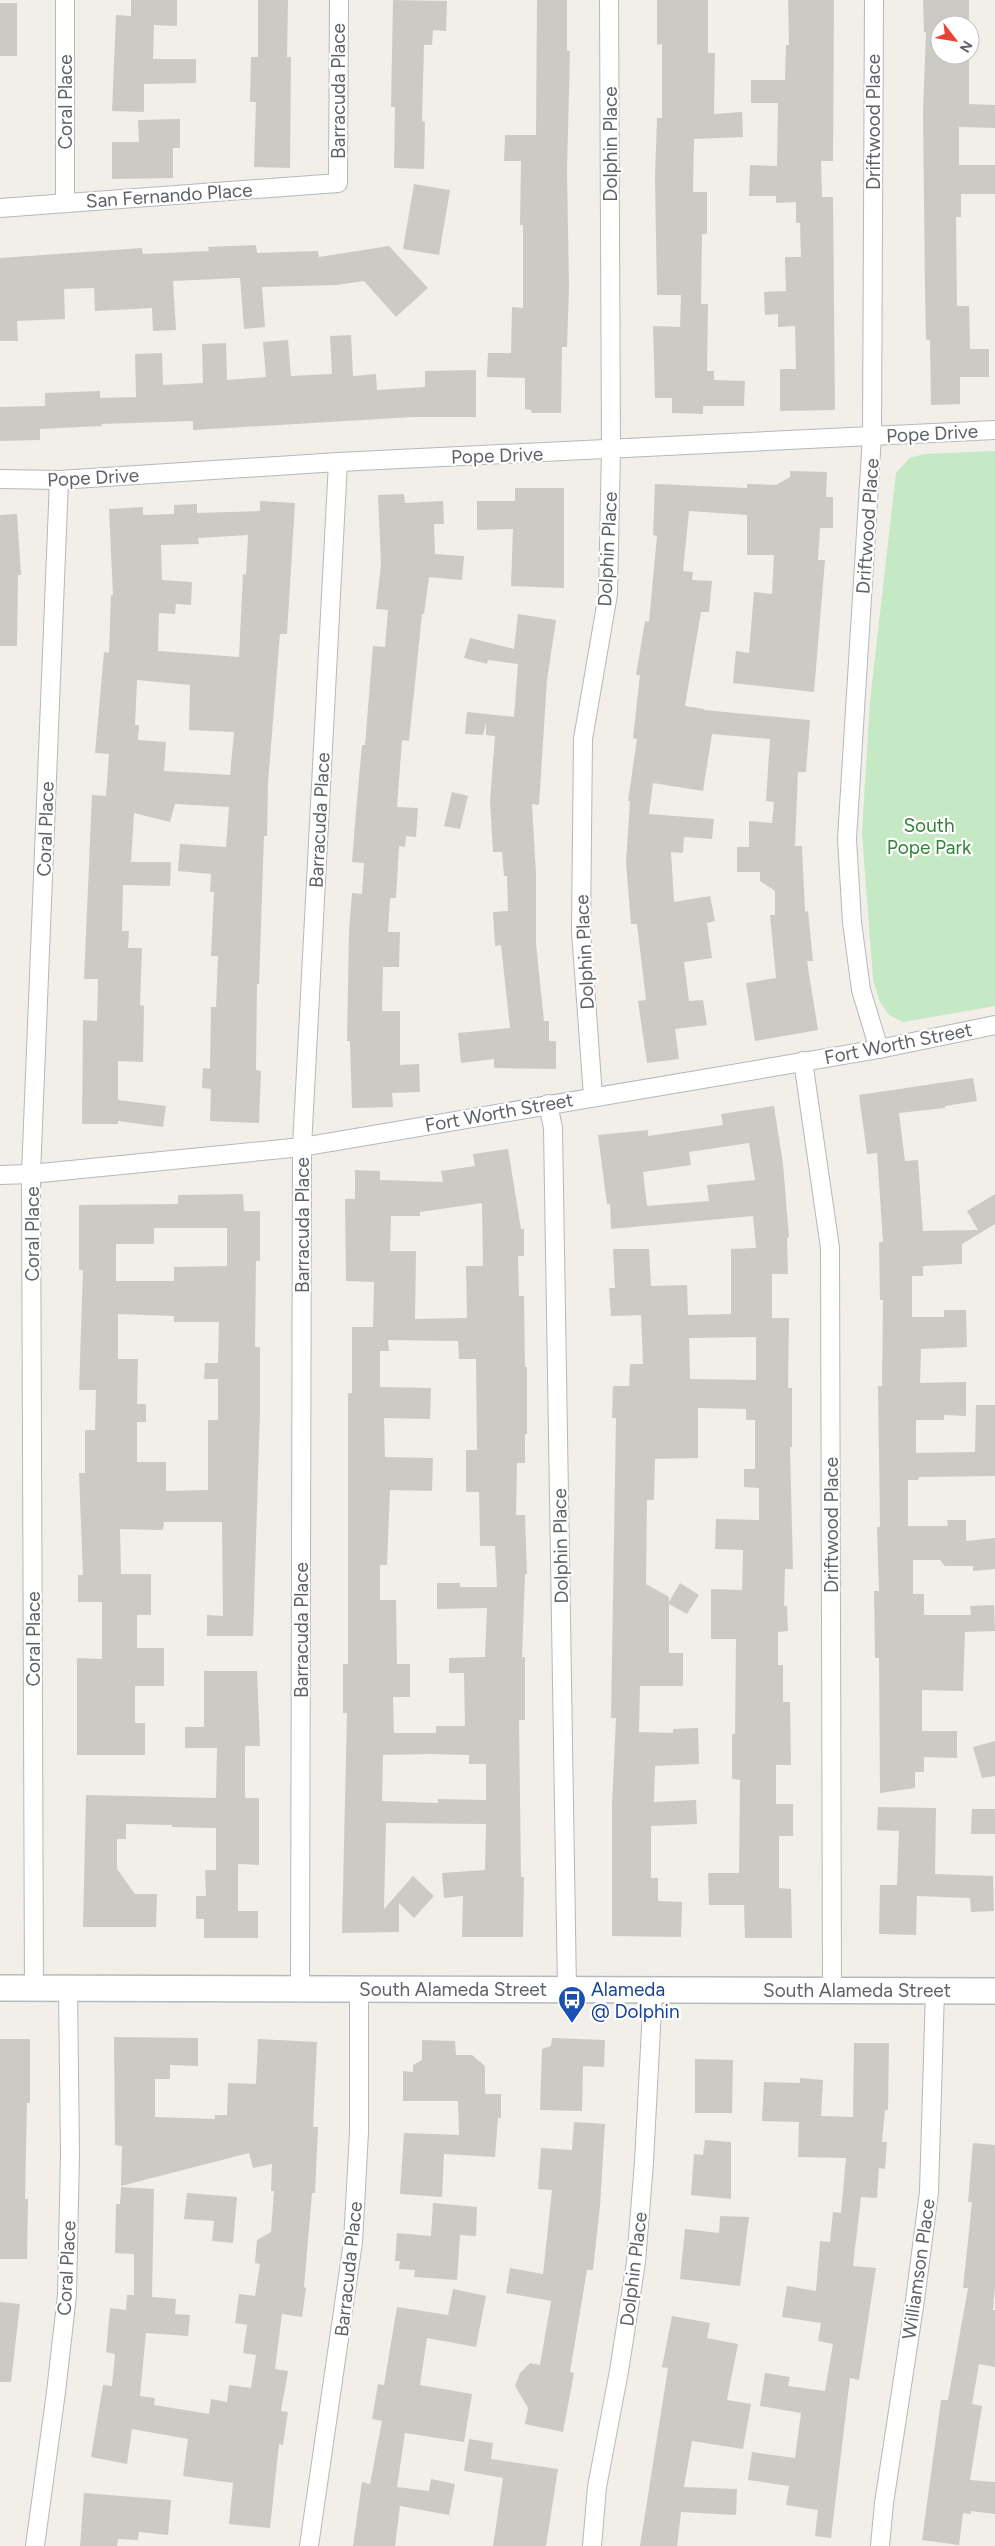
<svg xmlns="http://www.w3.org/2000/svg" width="995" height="2546" font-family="Figtree,sans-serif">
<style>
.green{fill:#c5e8c5}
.building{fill:#cccac5;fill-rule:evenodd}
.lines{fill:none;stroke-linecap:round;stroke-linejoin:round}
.street-casing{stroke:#b5b8bc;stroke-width:20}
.secondary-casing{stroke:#b6babf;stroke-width:28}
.street{stroke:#fff;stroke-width:18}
.secondary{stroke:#fff;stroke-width:25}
.labels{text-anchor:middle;stroke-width:4.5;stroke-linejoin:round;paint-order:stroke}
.street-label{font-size:19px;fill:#5f6368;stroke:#fff}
.park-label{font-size:19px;fill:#348238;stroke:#fff}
.transit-label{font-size:19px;fill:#164399;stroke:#fff;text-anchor:start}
</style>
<rect width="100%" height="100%" fill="#f1efe8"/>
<polygon class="green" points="995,451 995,1006 903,1022 889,1015 880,1002 873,979 862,833 870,701 896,473 910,458 924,454"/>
<g class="building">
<polygon points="131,0 177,0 177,26 154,25 153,59 196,59 196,83 144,84 144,112 112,111 116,15 131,16"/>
<polygon points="258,0 288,0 287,57 291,57 290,168 254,167 256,102 250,102 251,57 258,57"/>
<polygon points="393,0 447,1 446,31 433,30 432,45 424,45 422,121 425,122 424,169 394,168 395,107 391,107"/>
<polygon points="537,0 567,0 567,51 570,51 567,170 569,287 567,347 562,347 561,413 532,413 531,410 525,409 525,378 487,377 488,353 511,353 512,307 523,308 523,225 520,225 521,161 504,161 505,135 536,135"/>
<polygon points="657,0 708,0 708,53 715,53 714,114 742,112 743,137 694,139 693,192 707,192 707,234 702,234 701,304 708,304 707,371 714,371 714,380 745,381 744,406 703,406 703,414 672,413 672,398 655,398 653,326 680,327 681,295 657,295 655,178 657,118 662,118 662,44 657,45"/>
<polygon points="788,0 834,0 833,161 821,161 822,197 833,197 835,410 780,411 780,369 796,369 795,326 778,327 778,314 765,315 764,292 786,291 785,257 801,257 800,223 796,223 796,202 776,203 776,196 749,196 750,165 777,166 778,103 751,103 751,80 785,80 786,45 789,45"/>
<polygon points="923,0 969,0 969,25 940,25 940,55 969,55 969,104 995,105 995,128 959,127 959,165 995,165 995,194 961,194 961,217 956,217 957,306 969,306 970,349 989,349 989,377 960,377 960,404 931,405 930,340 926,340 925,290 923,111 926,32 924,32"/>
<rect x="0" y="3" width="17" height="53"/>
<polygon points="180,119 180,148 173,148 173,178 112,179 112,142 139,142 138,120"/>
<polygon points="414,184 450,190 439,255 403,249"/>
<polygon points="256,245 257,253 318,251 319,257 389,246 428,288 396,317 364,281 337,285 262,287 265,327 244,329 240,278 173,281 176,330 153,331 152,308 95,311 94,288 64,289 65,319 17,321 18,341 0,341 0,258 142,248 143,254 209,251 208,247"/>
<polygon points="351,335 353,376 376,374 377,390 425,387 425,371 476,370 476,417 413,417 193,430 193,421 101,424 102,426 40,429 40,440 0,441 0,407 45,406 45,393 100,391 100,398 136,397 135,354 162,353 163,385 203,383 202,344 226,343 227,380 266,377 263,342 288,340 291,376 332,374 330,336"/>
<polygon points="790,471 827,472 826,497 833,497 833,528 820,528 818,560 825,560 814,692 733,683 736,651 749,653 754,592 772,594 774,555 747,555 747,515 689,511 683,571 693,572 692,580 712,581 709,612 701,612 685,706 704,709 704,710 810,720 806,772 798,772 795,846 802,846 805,912 808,911 813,961 807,961 818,1030 755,1041 746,983 776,978 770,915 775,915 775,891 760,881 760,872 737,872 737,847 749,847 749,821 772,823 774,802 766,801 770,739 712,734 703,791 653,783 649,814 714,819 712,839 684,837 683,853 671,852 674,902 710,896 715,921 707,923 712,958 684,962 689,1001 703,1000 707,1025 675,1029 679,1059 647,1063 638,1001 646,1000 637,924 631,924 626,863 630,801 628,801 637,739 633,738 640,675 636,675 645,621 649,622 657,536 653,535 655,484 747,488 747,484 776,485 790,477"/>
<polygon points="515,488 564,488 564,588 511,586 513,529 477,530 477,501 515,501"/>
<polygon points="404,494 405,503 443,501 444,524 434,524 435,554 464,556 462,580 429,577 424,614 422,614 409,741 402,740 397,807 418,808 416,837 406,836 405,847 399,846 396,898 390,898 388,932 400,932 399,967 383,967 382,1011 400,1011 400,1065 419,1064 420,1092 392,1093 393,1107 352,1108 350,1041 347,1041 349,931 352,893 362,894 364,863 352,862 356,811 362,745 365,745 373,646 385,647 388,610 376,609 381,564 378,495"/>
<path d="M260,501l35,2 -8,131h-7l-12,149 -1,53h-3l-5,148h-2l-1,86 5,1 -2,52 -49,-2 1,-32 -9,-1 1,-20 7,1 1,-62h5l2,-51h-7l3,-64h-4l1,-18 -33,-3 2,-27 46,3 3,-40 -54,-3 -5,18 -36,-9 -3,49h40l-1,24 -47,-1 -1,46h7l-1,17h14l-2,57 4,1 -1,56 -25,-1v39l48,6 -3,21 -45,-6v3h-36l1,-104 14,1 1,-42h-14l8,-184 14,1 3,-42 -14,-1 9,-101 5,1 2,-58h2l-4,-86 34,-2v8l31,-1v-9l23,-1v9l63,-2zM248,535l-2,40 -3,-1 -4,83 -81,-6 1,-38 16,1 1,-10 15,1 1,-23 -30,-2 -1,-35 38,-1 -1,-6zM137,680l53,5 -1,45 45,2 -4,43 -66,-4 2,-29 -28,-2 1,-15h-4z"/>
<polygon points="17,514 21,575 18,575 17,646 0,646 0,515"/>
<polygon points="518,614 556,620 547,680 539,805 532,804 536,875 536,944 544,1021 549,1021 549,1041 556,1041 556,1069 494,1068 494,1059 461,1063 458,1033 510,1028 501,945 495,946 493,912 508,911 507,876 504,876 502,852 493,852 490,801 495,736 486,735 486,723 483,735 465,734 467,712 514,717 518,664 488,660 487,664 464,658 470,638 514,649"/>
<polygon points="452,792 468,796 460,829 444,826"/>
<polygon points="973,1078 977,1101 945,1106 945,1108 899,1113 905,1161 918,1160 923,1231 978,1230 967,1211 995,1194 995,1224 962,1244 962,1264 923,1266 923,1276 912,1276 912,1317 944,1317 944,1310 966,1310 967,1347 921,1349 920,1383 966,1382 966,1416 944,1415 944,1420 916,1420 916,1453 975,1452 976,1405 995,1405 995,1476 919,1477 918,1480 908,1480 908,1526 948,1526 947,1520 966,1520 966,1541 995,1538 995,1569 973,1571 973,1566 945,1566 940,1560 913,1560 913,1594 924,1594 924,1615 971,1615 970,1606 994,1605 995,1631 965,1632 963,1691 922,1690 922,1731 957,1731 957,1758 924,1757 924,1772 915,1772 915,1788 880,1793 879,1658 875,1658 874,1591 879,1591 877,1527 880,1527 878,1386 882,1386 883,1300 880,1300 879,1242 883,1242 877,1153 867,1154 859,1095"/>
<path d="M774,1106l9,58 6,73 -2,1 1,36h-16v44h17l-1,70h4v59h-2l3,122h-8l-1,37h3l1,25 -10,1v33h5v37h7l1,63h-15v39h17v32h-14v52l12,1 1,49h-47l-1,-33h-35l-1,-32h31l1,-93 -8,-1v-45h3l1,-95h-25v-50l31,1 1,-40 -28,-1 1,-30 43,1v-32l-15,-1v-18h11v-49h-9v-11l-48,-1v50l-43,1 -1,41h-7l-1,84 23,13v5l11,-19 19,12 -12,19 -18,-10v49h14v33h-43l-1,46 34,1v-4l25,-1 1,36 -44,2 -1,36 42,-2 1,24 -46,2v52h7v23l24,1 -1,35 -69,-1v-131l4,-87h-5l5,-300h-4l1,-32h16l1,-22h13l-2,-49 -30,1 -2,-28h6l-2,-39h36l2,37 36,-1 1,30 43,-1v-65l25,-1 -3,-32 -142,13 -1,-25h-3l-9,-69 50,-5v6l75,-11 -2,-11zM749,1143l6,37 -48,5 2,16 -62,5 -4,-34 48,-7 -2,-13zM756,1337v43l-66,-1 -1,-41z"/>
<path d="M508,1149l13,80h3v27h-6l1,40h5l1,71h2v67h-2v29h-8l-1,52h9l2,59h-2l-3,83h3v63h-6l2,157h3l-1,60h-61l1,-41 -19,2 -2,-25 43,-3 1,-46 -100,-1 -2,86 29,-33 21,20 -20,22 -15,-15v29l-57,1 5,-220h-4v-49h5v-271h4v-66h21l1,-45 -28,-1 -1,-82h10v-29l25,1v9l63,2 -2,-11 34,-5 -2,-12zM482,1203l1,63h-17l1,52 -52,1 1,-68h-26l1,-35h29v-4zM388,1340l70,1 1,18h17l1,91h-11v42h13l1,54h15l2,41h-37v-4h-23v26l50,-1 -2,49 -36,1v15h15l1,53h-29v7h-42l-1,-36h17v-33h-13l-1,-64h-16v-35h7l3,-75 42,1 1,-33 -48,-1 -1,-39 46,1 1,-31 -51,-1v-36h9zM429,1754l40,1v9h17v36l-48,-1v4l-56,-2 1,-46z"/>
<path d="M243,1194l1,17h16v50h-4l-1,86h5v65l-7,224h-46v-21l16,1 -1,-94h-58l-1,8 -43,-1 1,45h30v41h-14v33h27v38h-29v37h10v32h-68v-97l25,1v-57h-24v-27h5l-4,-102h6v-43h10l1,-40h-17l4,-120h-4v-65l99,-1v-9zM154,1228h73v38l-53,1v14h-58v-37h38zM118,1314l56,2v6h45l-1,41h-13l-1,16h14v41h-10v70l-42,1v-29h-29v-40h9v-18h-9l1,-45h-20z"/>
<polygon points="204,1671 257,1671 260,1746 245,1746 245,1798 259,1798 259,1865 238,1864 238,1911 258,1911 258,1938 204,1938 204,1919 196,1919 196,1896 206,1896 205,1870 216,1870 216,1828 172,1827 172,1825 126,1824 126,1839 117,1839 117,1869 135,1894 157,1894 156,1927 83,1927 86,1795 216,1798 217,1748 185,1748 185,1727 204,1727"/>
<polygon points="995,1741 995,1776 982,1778 973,1747"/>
<polygon points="878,1807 936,1808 935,1874 993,1876 994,1911 971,1912 970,1898 917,1896 916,1935 879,1934 880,1885 897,1885 899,1831 877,1830"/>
<polygon points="972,1809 995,1809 995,1834 971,1834"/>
<polygon points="114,2037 198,2038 198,2066 170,2065 170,2079 155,2079 155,2117 215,2119 215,2115 227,2115 228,2083 256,2084 258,2039 317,2042 313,2127 318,2127 315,2193 312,2193 304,2287 306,2288 302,2317 282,2314 275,2369 288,2371 281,2411 288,2412 283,2445 279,2444 270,2528 229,2524 233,2483 183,2476 188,2439 132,2429 127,2464 91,2457 103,2385 112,2386 115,2354 106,2352 110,2308 126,2310 127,2295 134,2295 134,2254 115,2253 116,2204 120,2204 121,2187 154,2189 152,2297 176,2299 175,2314 190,2315 188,2336 146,2333 140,2396 155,2398 154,2405 209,2414 211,2399 227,2402 229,2385 251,2388 256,2355 243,2353 247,2325 235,2323 239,2294 255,2296 260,2264 255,2263 257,2240 271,2232 274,2191 271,2191 272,2164 253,2168 249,2153 121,2186 122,2146 115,2145"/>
<polygon points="552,2038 605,2040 604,2067 583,2066 582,2111 540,2110 542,2049 551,2046"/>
<polygon points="0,2039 30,2039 30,2103 27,2103 25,2199 28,2199 27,2259 0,2259"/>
<polygon points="422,2040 455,2041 456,2055 472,2055 485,2066 485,2094 501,2094 501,2118 498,2118 495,2157 444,2154 442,2197 400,2194 404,2133 459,2135 458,2101 403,2101 403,2071 413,2072 413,2065 422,2060"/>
<polygon points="854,2043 889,2043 888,2110 885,2110 882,2142 887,2142 885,2169 879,2168 877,2198 861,2197 853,2266 876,2268 859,2380 850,2378 831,2538 815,2536 818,2510 786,2505 789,2486 748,2480 752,2452 795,2458 801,2413 760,2406 765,2373 790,2377 788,2386 825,2391 833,2344 818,2341 821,2323 782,2317 787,2286 816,2291 820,2241 830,2242 833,2212 841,2213 846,2158 798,2157 799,2122 762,2121 764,2082 800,2083 800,2078 823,2080 821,2116 853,2117"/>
<polygon points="695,2059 733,2060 732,2113 695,2113"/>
<polygon points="574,2122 605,2124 600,2206 593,2270 587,2270 570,2372 574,2373 563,2432 525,2424 528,2408 515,2386 520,2373 530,2363 540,2365 551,2301 506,2293 510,2268 543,2274 552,2190 538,2189 541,2148 572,2150"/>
<polygon points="705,2140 731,2142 731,2199 691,2195 694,2154 703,2155"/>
<polygon points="973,2143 995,2145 995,2287 993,2310 995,2310 995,2367 979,2364 972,2404 982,2406 970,2480 995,2482 995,2514 971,2511 971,2514 963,2513 959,2545 922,2540 941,2400 948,2400 968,2288 963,2288 972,2202 968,2202"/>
<polygon points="187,2193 237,2197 233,2243 212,2241 214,2221 184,2219"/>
<polygon points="433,2203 477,2207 476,2236 460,2235 457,2280 414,2277 415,2270 399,2269 400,2261 395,2261 397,2233 431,2236"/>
<polygon points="720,2216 749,2217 740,2286 680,2279 685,2229 719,2233"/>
<polygon points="453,2289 486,2296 476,2347 427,2338 420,2385 472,2394 464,2442 405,2433 397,2487 429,2491 431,2479 455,2484 449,2515 400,2506 395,2546 353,2546 362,2482 370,2484 382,2421 372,2419 378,2384 384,2385 397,2307 448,2315"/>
<polygon points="0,2302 20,2304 11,2382 0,2382"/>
<polygon points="672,2316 710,2323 707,2338 738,2344 727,2400 751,2404 743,2449 692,2441 684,2487 737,2489 736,2515 681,2512 677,2546 640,2546 668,2368 662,2367"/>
<polygon points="469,2439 493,2443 491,2459 558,2469 546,2546 493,2546 503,2478 464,2471"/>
<polygon points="84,2493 171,2500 168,2535 139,2532 138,2540 118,2539 117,2546 80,2546"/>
</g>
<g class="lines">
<defs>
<g id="street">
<polyline points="65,0 65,203"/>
<polyline points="874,0 872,436 847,839 852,922 861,990 879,1049"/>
<polyline points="0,208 338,183 339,0"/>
<polyline points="0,479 59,480 338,462 995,430"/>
<polyline points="803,1061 830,1248 832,1990"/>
<polyline points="593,1096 581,931 583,739 608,594 611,451 609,0"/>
<polyline points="548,1104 553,1128 567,1989"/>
<polyline points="0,1175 31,1174 302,1147 879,1049 995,1025"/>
<polyline points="34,1988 31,1174 59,480"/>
<polyline points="300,1989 302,1147 338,462"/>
<polyline points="35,2546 56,2392 67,2295 70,2154 68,1988"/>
<polyline points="309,2546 353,2242 359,2132 359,1989"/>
<polyline points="592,2546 597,2487 619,2371 636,2262 644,2162 653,1990"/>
<polyline points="880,2546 884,2503 915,2300 929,2192 935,1990"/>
</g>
<polyline id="secondary" points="0,1988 995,1991"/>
</defs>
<use href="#street" class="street-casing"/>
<use href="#secondary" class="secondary-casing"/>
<use href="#street" class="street"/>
<use href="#secondary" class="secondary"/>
</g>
<defs>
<symbol id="bus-pin" viewBox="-11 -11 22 30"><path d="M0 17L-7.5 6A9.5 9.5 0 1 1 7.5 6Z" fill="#1a4fb4" stroke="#fff"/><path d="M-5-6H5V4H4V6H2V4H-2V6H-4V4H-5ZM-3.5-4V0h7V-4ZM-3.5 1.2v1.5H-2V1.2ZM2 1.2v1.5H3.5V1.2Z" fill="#fff"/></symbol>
</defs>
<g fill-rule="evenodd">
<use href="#bus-pin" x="556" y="1984" width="32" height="43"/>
</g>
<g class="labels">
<g class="street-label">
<text transform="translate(338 91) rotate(-90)" y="7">Barracuda Place</text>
<text transform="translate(65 102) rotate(-90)" y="7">Coral Place</text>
<text transform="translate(873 122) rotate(-90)" y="7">Driftwood Place</text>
<text transform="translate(610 144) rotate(-90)" y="7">Dolphin Place</text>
<text transform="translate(169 195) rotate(-4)" y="7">San Fernando Place</text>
<text transform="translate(932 433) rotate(-3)" y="7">Pope Drive</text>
<text transform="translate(497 455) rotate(-2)" y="7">Pope Drive</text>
<text transform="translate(93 477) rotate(-3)" y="7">Pope Drive</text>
<text transform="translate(867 526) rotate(-86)" y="7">Driftwood Place</text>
<text transform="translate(607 549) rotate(-87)" y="7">Dolphin Place</text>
<text transform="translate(319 820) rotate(-87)" y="7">Barracuda Place</text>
<text transform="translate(45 829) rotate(-88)" y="7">Coral Place</text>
<text transform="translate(584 952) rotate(-93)" y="7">Dolphin Place</text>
<text transform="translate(898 1043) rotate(-11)" y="7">Fort Worth Street</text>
<text transform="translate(499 1112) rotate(-10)" y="7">Fort Worth Street</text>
<text transform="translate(302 1225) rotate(-90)" y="7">Barracuda Place</text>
<text transform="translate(32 1234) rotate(-90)" y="7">Coral Place</text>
<text transform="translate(831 1525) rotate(-90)" y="7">Driftwood Place</text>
<text transform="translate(560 1546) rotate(-91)" y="7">Dolphin Place</text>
<text transform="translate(301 1630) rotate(-90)" y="7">Barracuda Place</text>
<text transform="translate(33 1639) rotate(-90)" y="7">Coral Place</text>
<text x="453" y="1996">South Alameda Street</text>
<text x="857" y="1997">South Alameda Street</text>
<text transform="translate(66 2268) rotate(-87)" y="7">Coral Place</text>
<text transform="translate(348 2269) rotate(-84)" y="7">Barracuda Place</text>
<text transform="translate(633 2269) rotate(-83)" y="7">Dolphin Place</text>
<text transform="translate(918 2269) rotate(-82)" y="7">Williamson Place</text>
</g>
<g class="park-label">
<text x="929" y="832">South<tspan x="929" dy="22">Pope Park</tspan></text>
</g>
<g class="transit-label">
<text x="591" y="1996">Alameda<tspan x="591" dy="22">@ Dolphin</tspan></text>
</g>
</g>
<g transform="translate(955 40) rotate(121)"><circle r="24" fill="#ffffff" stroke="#bfc1c3"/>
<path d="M0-4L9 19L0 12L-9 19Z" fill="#ea4335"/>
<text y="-8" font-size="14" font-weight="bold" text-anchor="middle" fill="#5f6368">N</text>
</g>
</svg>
